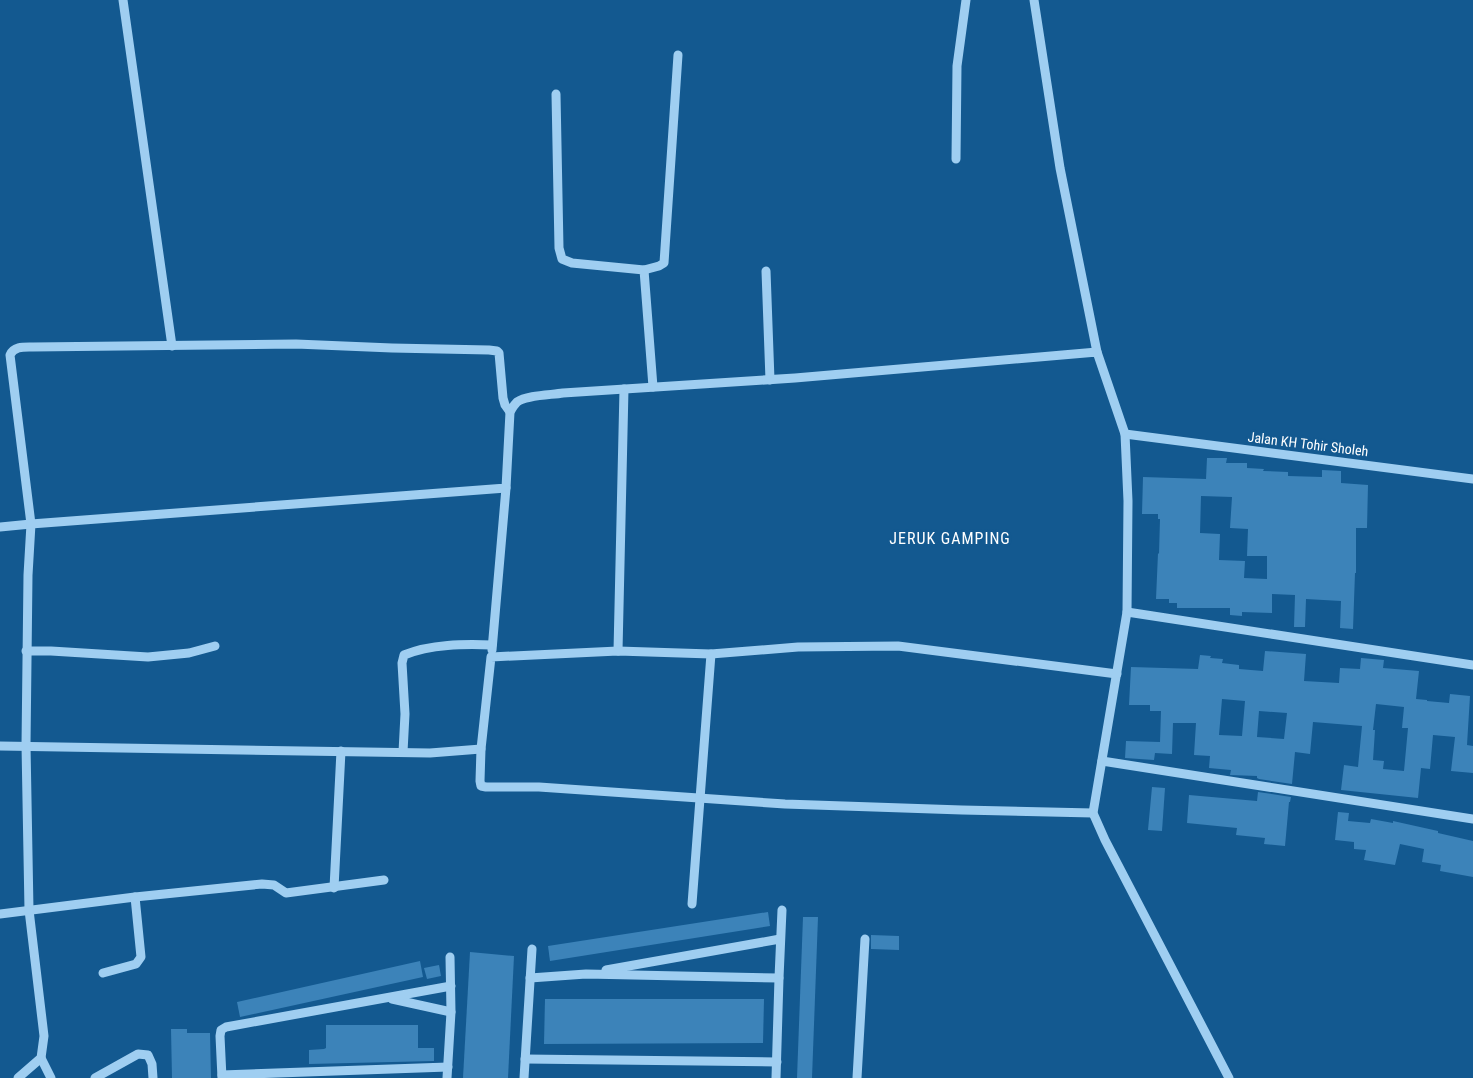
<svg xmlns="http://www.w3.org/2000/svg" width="1473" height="1078" font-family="'Roboto Condensed',sans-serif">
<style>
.building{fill:#3c83b9;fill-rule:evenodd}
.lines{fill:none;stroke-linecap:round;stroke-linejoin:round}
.minor{stroke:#9fcef1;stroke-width:9}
.labels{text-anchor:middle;stroke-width:5;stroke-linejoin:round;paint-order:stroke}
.street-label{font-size:14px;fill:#fff;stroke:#135990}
.quarter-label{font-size:16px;letter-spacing:1px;fill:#fff;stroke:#135990}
</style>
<rect width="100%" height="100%" fill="#135990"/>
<g class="building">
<path d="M1207,458h20l-1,5h21v5l17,1 -1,2 25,1v4l34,1v-7l19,1v12l27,2 -1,43h-11v45h-1l-2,56 -13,-1 1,-27 -35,-2 -1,28h-11l1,-32 -23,-1v19l-30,-1v4l-12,-1v-7h-53v-5h-8v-4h-13l2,-46 1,1 1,-35h-2v-5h-16l1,-37 63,2zM1201,496l31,1 -2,31 18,1 -1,27h20v23l-23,-1 1,-17 -26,-1 1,-26 -20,-1z"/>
<path d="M1265,651l41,3 -2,27 35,2 1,-15 20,1 1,-11 23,2 -1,8 36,3 -3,28 11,1v1l22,2 1,-9 20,2 -3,49 6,1v27l-22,-2 4,-34 -22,-2 -3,34 -9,-1 -3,30 -77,-8 3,-25 14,2 4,-41 -49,-4 -3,32 -15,-2 -3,32 -33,-5 -2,-1v-2l-27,-1 1,-5 -22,-2 1,-12 -16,-1 2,-32h-23l-1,31 -17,-1 -1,7 -29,-2 1,-17 34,1 1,-31h-11v-6h-21l2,-38 67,2 2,-14 11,1 -1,2 13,1 -1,4 17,2v4l24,2zM1222,699l23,2 -3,35 -23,-1zM1376,704l28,3 -2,21h6l-4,43 -21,-2 1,-8 -11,-1 2,-30h-2zM1259,711l28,2 -3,26 -27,-2z"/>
<polygon points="1152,787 1165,788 1162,831 1148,830"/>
<polygon points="1258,792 1291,797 1290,802 1289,802 1285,846 1264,844 1265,838 1236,835 1237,828 1187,823 1189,795 1257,801"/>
<polygon points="1338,812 1349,813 1348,821 1370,823 1371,819 1393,823 1393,821 1438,831 1438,833 1473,841 1473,877 1440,871 1441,865 1422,862 1424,849 1400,844 1395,865 1364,860 1366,850 1354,849 1354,842 1335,840"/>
<polygon points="768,912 770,926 550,961 548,946"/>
<polygon points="803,917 818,917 812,1078 797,1078"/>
<polygon points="871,935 899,936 899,950 871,949"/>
<polygon points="470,952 514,956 508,1078 463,1078"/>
<polygon points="420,961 423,977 240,1017 237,1002"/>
<polygon points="439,965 441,976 427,979 424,968"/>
<polygon points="545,999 764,999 763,1043 544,1044"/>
<polygon points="326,1025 418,1025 418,1048 434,1048 434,1061 309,1064 309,1050 324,1049 326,1048"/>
<polygon points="171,1029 187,1029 187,1033 210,1033 211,1078 172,1078"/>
</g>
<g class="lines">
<g class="minor">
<polyline points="123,0 172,346"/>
<polyline points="1034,0 1060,168 1097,352"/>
<polyline points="556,94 559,248 562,259 572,263 644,270 653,387"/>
<polyline points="956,159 957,66 966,0"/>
<polyline points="644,270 659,266 664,263 678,55"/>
<polyline points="766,271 770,380"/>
<polyline points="1125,434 1473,479"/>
<path d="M0,527l31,-3 -21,-169c4,-9 14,-8 23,-8l263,-3 96,4 97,2 8,1 2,2 4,45 2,7 5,7"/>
<polyline points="1127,612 1473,665"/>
<polyline points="492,650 506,488"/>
<polyline points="26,651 51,651 148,657 189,653 215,646"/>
<polyline points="618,651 624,389"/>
<polyline points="0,746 430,753 481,749"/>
<path d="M403,752l2,-38 -3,-51 2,-8c27,-11 60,-11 88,-10"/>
<polyline points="1102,761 1473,819"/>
<polyline points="1093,813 962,810 785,804 539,787 486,787 481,786 480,781 481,749 491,657 618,651 711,654 798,647 898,646 1117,674"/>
<polyline points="334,888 341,751"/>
<polyline points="692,904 711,654"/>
<polyline points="0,914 135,897 262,884 274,885 286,893 384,880"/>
<polyline points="606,970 780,939"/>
<polyline points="103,973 136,964 141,957 135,897"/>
<polyline points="530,978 586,974 779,978"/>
<polyline points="392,999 451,1012"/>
<polyline points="41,1058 51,1078"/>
<polyline points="525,1059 777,1062"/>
<polyline points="222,1075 448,1067"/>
<path d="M18,1078l23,-20 3,-22 -15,-126 -3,-165 2,-170 3,-51 475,-36 4,-76c2,-4 4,-7 7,-10 10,-7 34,-7 46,-9l232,-15 302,-26 28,82 3,67 -1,111 -34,201 12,27 124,238"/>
<polyline points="95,1078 138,1054 148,1055 152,1064 153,1078"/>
<polyline points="222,1078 220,1036 221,1030 226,1027 451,986"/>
<polyline points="447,1078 451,1012 450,957"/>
<polyline points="524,1078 532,949"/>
<polyline points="776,1078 779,978 782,910"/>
<polyline points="857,1078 865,939"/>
</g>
</g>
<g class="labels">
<g class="street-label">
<text transform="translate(1308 444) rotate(7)" y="5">Jalan KH Tohir Sholeh</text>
</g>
<g class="quarter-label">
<text x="950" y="544">JERUK GAMPING</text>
</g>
</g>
</svg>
